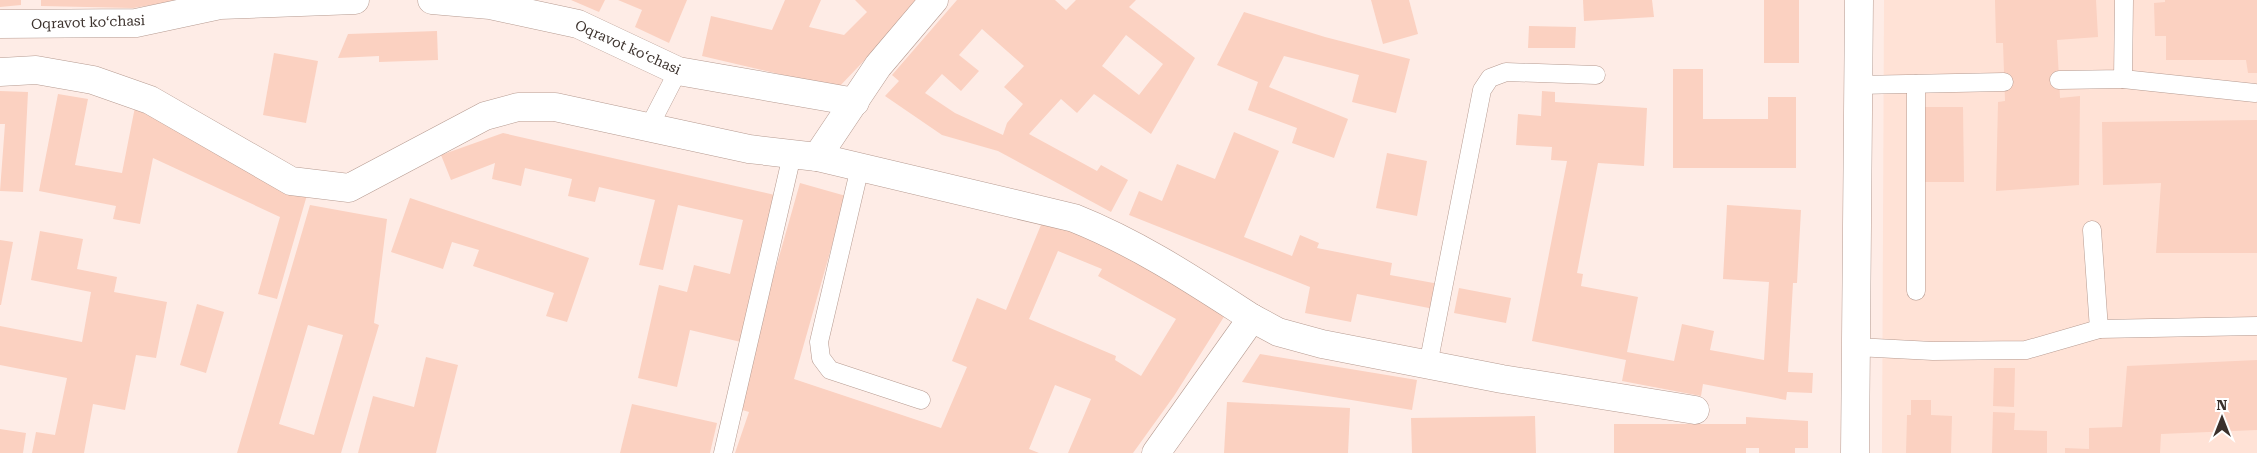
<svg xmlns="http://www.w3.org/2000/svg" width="2257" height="453" font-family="'Roboto Serif',serif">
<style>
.built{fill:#ffe2d6}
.building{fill:#fbd1c1;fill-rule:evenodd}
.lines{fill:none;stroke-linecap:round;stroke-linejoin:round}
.service-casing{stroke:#b69b91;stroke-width:19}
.minor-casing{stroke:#b69b91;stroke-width:29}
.tertiary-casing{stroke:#b69b91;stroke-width:29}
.secondary-casing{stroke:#b69b91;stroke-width:29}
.service{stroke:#fff;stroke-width:18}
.minor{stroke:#fff;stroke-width:28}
.tertiary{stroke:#fff;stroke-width:28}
.secondary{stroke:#fff;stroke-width:28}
.labels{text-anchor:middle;stroke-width:4;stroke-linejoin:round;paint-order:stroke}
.street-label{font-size:14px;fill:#3b312c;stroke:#fff}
</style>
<rect width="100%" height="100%" fill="#feece6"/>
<polygon class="built" points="1884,0 2257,0 2257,453 1882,453"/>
<g class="building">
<polygon points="0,0 21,0 21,5 0,7"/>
<polygon points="41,0 175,0 176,1 133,8 41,6"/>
<polygon points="571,0 605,0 599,12"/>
<polygon points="618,0 687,0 669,43 635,27 642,10"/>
<polygon points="785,0 821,0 809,27 844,35 867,12 855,0 922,0 838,88 702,56 711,16 772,30"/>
<path d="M957,0h98l11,10 10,-10h60l-7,7 66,51 -44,76 -57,-40 -17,19 -16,-14 -32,35 68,37 4,-6 27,15 -17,32 -113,-61 -56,-16 -57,-39 14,-15 -7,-6zM982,29l42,37 -20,21 19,17 -16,19 -4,12 -48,-22 -30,-20 17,-19 19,17 18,-20 -20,-16zM1126,35l37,29 -24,31 -37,-29z"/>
<polygon points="1371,0 1409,0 1418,34 1383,44"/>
<polygon points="1583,0 1652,0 1654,17 1584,21"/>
<rect x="1764" y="0" width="35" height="63"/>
<polygon points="1995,0 2096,0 2098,37 2057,40 2060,98 2080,96 2079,185 1996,191 1998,102 2005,101 2003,43 1996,43"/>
<polygon points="2165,0 2257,0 2257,73 2248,73 2246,60 2166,60 2166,36 2155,36 2154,3 2165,2"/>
<polygon points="1244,12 1325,37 1410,59 1396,113 1352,102 1359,75 1284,56 1269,87 1348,119 1334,158 1292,143 1297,128 1248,110 1258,82 1217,65"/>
<polygon points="1529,26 1576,27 1575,48 1528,48"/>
<polygon points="437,31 438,60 379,62 379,56 338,58 348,34"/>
<polygon points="274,53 318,61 306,123 263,115"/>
<polygon points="1673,69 1703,69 1703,119 1768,119 1768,97 1796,97 1796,168 1673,168"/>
<polygon points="0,91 28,92 23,192 0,191 5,124 0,124"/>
<polygon points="1542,91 1555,92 1555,102 1647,108 1644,166 1598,163 1577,273 1583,274 1581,286 1638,297 1627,352 1674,361 1682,324 1714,331 1710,350 1764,360 1769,282 1723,279 1727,205 1801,210 1797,283 1793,283 1788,372 1813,373 1812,393 1787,392 1786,400 1703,384 1701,396 1622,381 1626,360 1532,341 1567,161 1551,160 1552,147 1516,145 1518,114 1541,116"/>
<polygon points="58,94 88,99 75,165 122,173 135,107 307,195 277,299 258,294 280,217 153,158 140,224 113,219 116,206 39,191"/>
<polygon points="1924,107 1963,107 1964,182 1925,182"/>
<polygon points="2257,120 2257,253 2156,253 2161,183 2103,185 2102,122"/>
<polygon points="1234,132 1279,151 1244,237 1292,256 1300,235 1319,243 1317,248 1392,263 1390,275 1439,284 1434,309 1357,294 1351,322 1305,313 1310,287 1129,215 1139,191 1162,201 1177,164 1215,179"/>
<polygon points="503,133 779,196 745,343 690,330 677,387 638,378 659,285 687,292 694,265 730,274 743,220 678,205 663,270 639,265 655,200 599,187 595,202 568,196 572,179 525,168 521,186 492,179 495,163 451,180 441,155"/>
<polygon points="1387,153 1427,161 1417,216 1376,208"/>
<path d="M800,183l46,13 -52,183 147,49 26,-61 -15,-6 25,-63 29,12 37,-90 26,4 158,88 -53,84 -41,57h-65l23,-54 -36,-14 -26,64 10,4h-304l14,-41 -13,-4zM1058,251l44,18 -4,7 78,43 -35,57 -26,-16 1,-4 -87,-37z"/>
<polygon points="410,198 589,258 567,322 546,316 554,293 473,266 479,250 452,242 443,269 391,252"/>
<path d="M310,205l77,14 -13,104 5,2 -38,128h-104zM308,325l35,10 -29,100 -35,-11z"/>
<polygon points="40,231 83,239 77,269 117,277 114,292 167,302 156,358 136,355 125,410 93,404 84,453 32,453 36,432 55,435 67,378 0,365 0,326 82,342 91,292 31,280"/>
<polygon points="0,240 13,242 1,305 0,305"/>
<polygon points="1459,288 1511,298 1506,323 1454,313"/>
<polygon points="197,304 224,312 206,373 180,365"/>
<polygon points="1260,354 1417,380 1412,410 1242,382"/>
<polygon points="426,357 458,365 436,453 358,453 373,396 414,407"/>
<polygon points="2257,360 2257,430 2161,434 2160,453 2065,453 2065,448 2089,449 2089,428 2122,427 2127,366"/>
<polygon points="1994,368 2015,368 2014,407 1993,406"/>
<polygon points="1911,400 1931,400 1931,415 1952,416 1951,453 1906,453 1907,415 1911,415"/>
<polygon points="1227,402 1350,408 1348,453 1224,453"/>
<polygon points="632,404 717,423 710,453 620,453"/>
<polygon points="1993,412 2015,413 2014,430 2047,431 2047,453 1992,453"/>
<polygon points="1535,416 1536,453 1412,453 1411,418"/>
<polygon points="1746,417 1808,421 1808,448 1795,448 1795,453 1759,453 1759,448 1746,448 1746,453 1614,453 1614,424 1746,424"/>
<polygon points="0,429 26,433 23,453 0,453"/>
</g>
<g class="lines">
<defs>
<g id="service">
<polyline points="2123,79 2255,93"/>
<polyline points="2059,80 2123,79 2124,0"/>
<polyline points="1858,85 2004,82"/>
<polyline points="649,127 678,71"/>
<polyline points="860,167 819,342 821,358 830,370 921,400"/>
<polyline points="2092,230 2099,329"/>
<polyline points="1916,291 1916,84"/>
<polyline points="1856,347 1933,351 2026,350 2099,329 2257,326"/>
<polyline points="1428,365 1482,90 1490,78 1506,72 1596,75"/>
<polyline points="723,453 792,155"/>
</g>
<g id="minor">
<polyline points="432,0 490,5 578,24 678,71 855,102"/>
<polyline points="0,24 136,23 220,5 355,0"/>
<polyline points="1156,453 1252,318 1278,332 1322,344 1502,379 1695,410"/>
</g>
<g id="tertiary">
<path d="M0,72l36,-2 57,10 57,20 141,81 58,7 136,-72 33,-9h37l194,42 68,8 257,61c65,26 119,62 178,100"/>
<polyline points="817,157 878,66 934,0"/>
</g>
<polyline id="secondary" points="1855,453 1859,0"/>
</defs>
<use href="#service" class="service-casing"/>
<use href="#minor" class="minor-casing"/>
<use href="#tertiary" class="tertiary-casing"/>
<use href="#secondary" class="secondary-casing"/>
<use href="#service" class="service"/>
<use href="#minor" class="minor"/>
<use href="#tertiary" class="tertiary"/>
<use href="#secondary" class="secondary"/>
</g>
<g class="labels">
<g class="street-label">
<text transform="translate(88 22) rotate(-2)" y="5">Oqravot koʻchasi</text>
<text transform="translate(628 47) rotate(24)" y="5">Oqravot koʻchasi</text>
</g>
</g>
<g transform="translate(2222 418)" stroke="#ffffff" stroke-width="4" paint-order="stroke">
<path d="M0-4L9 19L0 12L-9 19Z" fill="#3b312c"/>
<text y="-8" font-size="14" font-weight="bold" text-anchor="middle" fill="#3b312c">N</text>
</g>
</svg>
